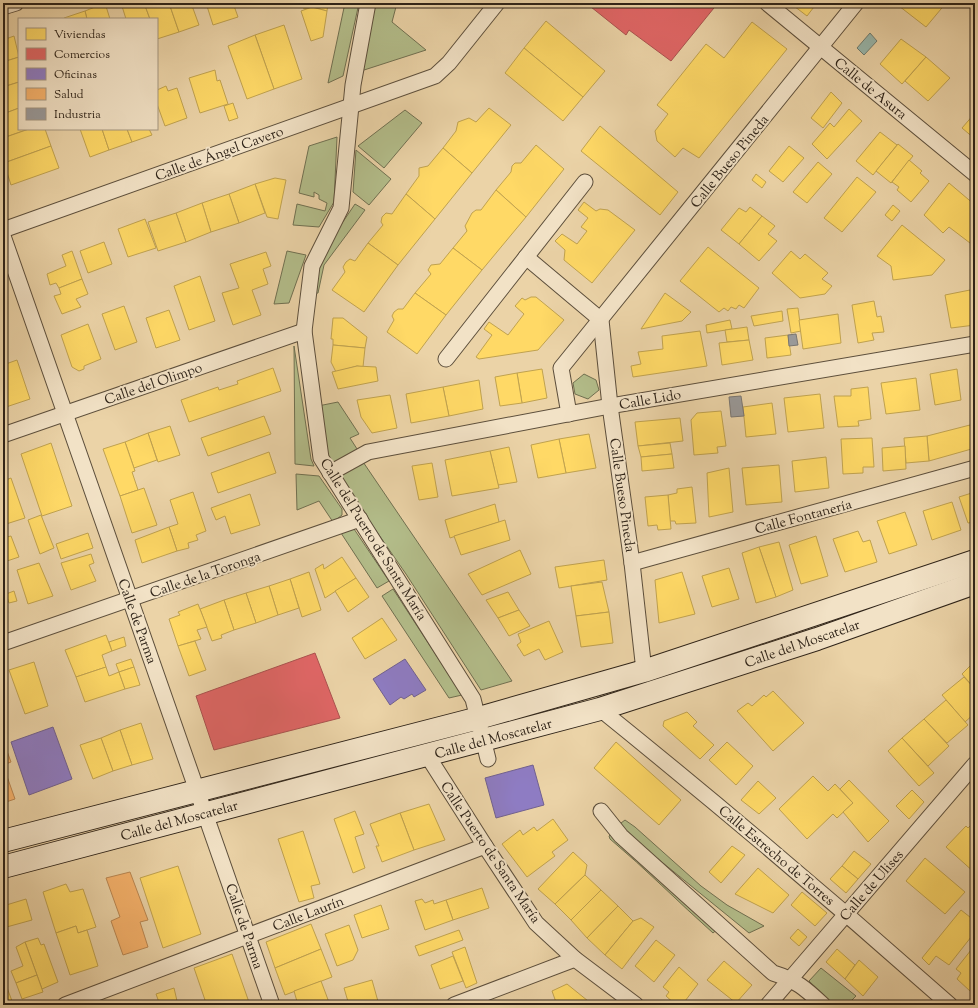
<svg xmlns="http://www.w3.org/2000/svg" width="978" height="1008" font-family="'Sorts Mill Goudy',serif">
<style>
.green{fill:#b3bd8a;stroke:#707051}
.water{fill:#98b7ac;stroke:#6e7c71}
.homes{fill:#ffd966;stroke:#c0a24f}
.shops{fill:#e06666;stroke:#ab524f}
.offices{fill:#8e7cc3;stroke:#716190}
.health{fill:#f6b26b;stroke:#ba8752}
.industry{fill:#999;stroke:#797672}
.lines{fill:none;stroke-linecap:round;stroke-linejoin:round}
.street-casing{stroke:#5d4f3c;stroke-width:17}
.secondary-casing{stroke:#2e2318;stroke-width:24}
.street{stroke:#f2e2c6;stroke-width:15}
.secondary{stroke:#f2e2c6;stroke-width:22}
.labels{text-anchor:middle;stroke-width:4;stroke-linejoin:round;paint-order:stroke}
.street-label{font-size:14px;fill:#2e2318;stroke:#f2e2c6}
</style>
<rect width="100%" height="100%" fill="#ebd3a7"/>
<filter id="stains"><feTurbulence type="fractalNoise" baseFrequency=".005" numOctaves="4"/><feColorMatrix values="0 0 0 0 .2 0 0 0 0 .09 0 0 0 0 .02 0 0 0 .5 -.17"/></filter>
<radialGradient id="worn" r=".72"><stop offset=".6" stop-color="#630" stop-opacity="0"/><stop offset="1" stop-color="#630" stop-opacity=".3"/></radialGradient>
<g class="green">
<polygon points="345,3 359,3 343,76 328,83"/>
<polygon points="372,3 397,3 392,22 426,50 361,71"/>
<polygon points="405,110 422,123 384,168 358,146"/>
<polygon points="337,137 334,202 319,227 293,225 297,204 325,211 327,203 319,199 319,195 314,192 314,197 299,193 309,146"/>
<polygon points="356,150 391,179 369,205 353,192"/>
<polygon points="355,204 365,210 324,265 318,293 312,294 319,266 330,241"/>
<polygon points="287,251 306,255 289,303 274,304"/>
<polygon points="294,346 311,459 314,466 295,464"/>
<polygon points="584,374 596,380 599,390 588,399 575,394 573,383"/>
<polygon points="338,402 359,434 350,438 359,452 333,469 329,461 318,406"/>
<polygon points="359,456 512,681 481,690 406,574 334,470"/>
<polygon points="296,474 319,476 342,509 342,515 333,522 319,501 297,510"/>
<polygon points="354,529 389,581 377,588 341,533"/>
<polygon points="393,589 462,695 449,698 382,596"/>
<polygon points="625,820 635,827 701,886 727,905 764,926 749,933 620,828 621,823"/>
<path d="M611,834l109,93 -7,6c-35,-31 -67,-64 -103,-94l-1,-3z"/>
<polygon points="821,968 856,996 847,1005 834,1005 809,981"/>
</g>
<polygon class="water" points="870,33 877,41 864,55 857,48"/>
<g class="homes">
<polygon points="105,3 110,19 87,19 85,11"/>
<polygon points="121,3 144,3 150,19 126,19"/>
<polygon points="144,3 169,3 179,32 157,39 157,19 150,19"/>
<polygon points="169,3 191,3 199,25 179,32"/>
<polygon points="206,3 233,3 238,17 213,25"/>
<polygon points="302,3 328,3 327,11 312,7 304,9"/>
<polygon points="790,3 817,3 807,16"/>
<polygon points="902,3 946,3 926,27 899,6"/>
<polygon points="312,7 327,11 323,37 311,41 301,11"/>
<polygon points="85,11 87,19 64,19 64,18"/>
<polygon points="546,21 605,71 583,97 524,48"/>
<polygon points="752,22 787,49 699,158 683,148 675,157 657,141 655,131 668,114 657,105 706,44 724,58"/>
<polygon points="284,25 302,79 274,89 255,35"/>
<polygon points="255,35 274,89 247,99 228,46"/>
<polygon points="14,36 19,57 3,62 3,40"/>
<polygon points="901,39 926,57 902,84 880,64"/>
<polygon points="524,48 583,97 563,121 505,73"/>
<polygon points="19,57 19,82 3,87 3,62"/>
<polygon points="926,57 950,78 928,101 905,81"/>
<polygon points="215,70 217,81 220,80 228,104 200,113 189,78"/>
<polygon points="19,82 19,108 3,114 3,87"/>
<polygon points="166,86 168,91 177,88 187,118 165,126 157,104 157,90"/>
<polygon points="831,92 842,103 823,128 811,118"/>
<polygon points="233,103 238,118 229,121 224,106"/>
<polygon points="19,108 19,129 29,129 3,138 3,114"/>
<polygon points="489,108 511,125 472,173 443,148 456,131 458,122 469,118 476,122"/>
<polygon points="849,109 862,121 827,159 812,144 830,123 834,127"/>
<polygon points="975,113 975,139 962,128"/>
<polygon points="600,126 678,192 660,215 581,151"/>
<polygon points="29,129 45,129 51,146 4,163 3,138"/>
<polygon points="80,129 102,129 109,150 90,157"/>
<polygon points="102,129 127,129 132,142 109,150"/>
<polygon points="127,129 149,129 152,135 132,142"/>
<polygon points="880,132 897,145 873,175 856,161"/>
<polygon points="898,144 913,156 891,183 876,171"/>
<polygon points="536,145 564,169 526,217 496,190 511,172 512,166 515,163 521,163"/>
<polygon points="51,146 59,168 11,185 4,163"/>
<polygon points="789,146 804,158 783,182 769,171"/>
<polygon points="443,148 472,173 435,219 406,194 419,176 419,168 428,166"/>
<polygon points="909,160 922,171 920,173 929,181 911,202 897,190 899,187 892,182"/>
<polygon points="818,162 832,174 807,203 793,192"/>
<polygon points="756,174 766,182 762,188 752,180"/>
<polygon points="857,177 876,192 842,232 824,218"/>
<polygon points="275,178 286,180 278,219 267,217 255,184"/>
<polygon points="949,183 975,205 975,237 970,243 949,227 943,233 924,215"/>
<polygon points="255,184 265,213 239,223 229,194"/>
<polygon points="496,190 526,217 482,270 453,248 467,231 465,226 472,213 476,210 481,210"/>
<polygon points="229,194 239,223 211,232 202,203"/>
<polygon points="406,194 435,219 398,265 368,243 383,225 381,222 382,217 386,213 392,214"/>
<polygon points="584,202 596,211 600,209 608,210 635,230 592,283 564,260 565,250 555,241 562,234 577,244 587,231 581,227 588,218 578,210"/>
<polygon points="202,203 211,232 186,242 176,213"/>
<polygon points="893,205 900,211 892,221 885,215"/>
<polygon points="750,207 762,216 739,244 721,230 739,208 746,212"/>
<polygon points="176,213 186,242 158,251 148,222"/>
<polygon points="762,216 775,226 768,234 777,241 759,261 739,244"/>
<polygon points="145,219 156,248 128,257 118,229"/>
<polygon points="902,225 945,260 932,275 893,280 891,266 877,256"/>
<polygon points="104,242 112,264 88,273 80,251"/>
<polygon points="368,243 398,265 364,312 332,290 345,272 343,267 346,262 350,259 355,261"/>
<polygon points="708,247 759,288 744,308 739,305 736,309 731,307 728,311 724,308 719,312 680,281"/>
<polygon points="453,248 482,270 446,315 415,293 431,274 428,270 431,265 440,264"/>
<polygon points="72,251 82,279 59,288 56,283 50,285 47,274 66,266 62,255"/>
<polygon points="791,251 800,259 805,254 828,273 822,279 832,286 825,294 800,298 772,273"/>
<polygon points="266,252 271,266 263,269 268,284 252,290 261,315 233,325 222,293 239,288 230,264"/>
<polygon points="200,276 215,321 189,330 174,286"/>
<polygon points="82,279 88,294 76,299 81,307 62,314 54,296 61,294 59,288"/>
<polygon points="975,289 975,325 951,328 945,295"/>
<polygon points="415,293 446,315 417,354 387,332 394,320 392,316 394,312 398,309 403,309"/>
<polygon points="665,293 691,312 682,321 641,329"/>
<polygon points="531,297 536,297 564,320 538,350 479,359 476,357 492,335 484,329 489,322 508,335 524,314 515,306 522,298 525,300"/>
<polygon points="874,301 877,317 881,316 884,332 872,333 874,340 858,343 852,305"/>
<polygon points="124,306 137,342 115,350 102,314"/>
<polygon points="798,308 801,331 791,333 787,309"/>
<polygon points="169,310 180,340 156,348 146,318"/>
<polygon points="782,311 783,321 754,326 751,316"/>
<polygon points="838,314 841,343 803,349 799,320"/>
<polygon points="333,318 343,318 367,337 365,348 333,345 333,339 331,339"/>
<polygon points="730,320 732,329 707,333 706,325"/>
<polygon points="88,324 101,359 84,366 84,369 79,371 72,367 61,335"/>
<polygon points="747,327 749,340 727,342 725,330"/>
<polygon points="700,331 707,366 633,377 631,366 641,364 638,352 663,349 662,336"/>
<polygon points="788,335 791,355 767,358 765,338"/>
<polygon points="749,340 753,360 722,365 719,343"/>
<polygon points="333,345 365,348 363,367 357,366 336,372 331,362"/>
<polygon points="17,360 30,399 3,408 3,365"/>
<polygon points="357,366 376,367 378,381 338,389 332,372"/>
<polygon points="273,368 281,391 189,422 181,400 218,387 219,390 238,384 237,381"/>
<polygon points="542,369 547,398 522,403 517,373"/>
<polygon points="957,369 961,400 935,405 930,374"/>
<polygon points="517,373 522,403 500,406 495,377"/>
<polygon points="916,378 920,410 886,414 881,383"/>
<polygon points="479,380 483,409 449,416 443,387"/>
<polygon points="443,387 449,416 411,423 406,394"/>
<polygon points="868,387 871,419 858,421 859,426 838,427 834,396 851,396 851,389"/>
<polygon points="820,394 824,428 788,432 784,398"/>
<polygon points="390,395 397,428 372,433 361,417 357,400"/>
<polygon points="772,403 776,434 746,437 743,407"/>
<polygon points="721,411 726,446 717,447 718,453 694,455 691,420 697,413"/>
<polygon points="264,416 271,434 208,456 201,438"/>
<polygon points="680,418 683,441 638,446 635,422"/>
<polygon points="970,425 975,448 929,461 927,436"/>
<polygon points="170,426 180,455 158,462 148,433"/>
<polygon points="148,433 157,460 134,468 125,442"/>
<polygon points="589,434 596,468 566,473 559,439"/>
<polygon points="927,436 929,461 906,463 904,438"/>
<polygon points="872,438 874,467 863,467 863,473 843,474 841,439"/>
<polygon points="559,439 566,473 538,478 531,445"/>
<polygon points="125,442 135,471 132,472 138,490 120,496 103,449"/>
<polygon points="51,443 72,506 42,516 21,454"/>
<polygon points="670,443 672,454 641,457 638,446"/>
<polygon points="905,446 906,469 883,471 882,448"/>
<polygon points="509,447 517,482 498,485 490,451"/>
<polygon points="490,451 499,488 452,496 445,460"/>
<polygon points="269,452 276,473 218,493 211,473"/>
<polygon points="672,454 674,468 642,471 641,457"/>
<polygon points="826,457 829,488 795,492 792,461"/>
<polygon points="432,463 438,497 419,500 412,466"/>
<polygon points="779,465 782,502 746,505 742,468"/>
<polygon points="729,468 733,512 709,517 707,473"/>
<polygon points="11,478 25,518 3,525 3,481"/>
<polygon points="692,487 696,523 676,524 675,521 670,521 668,495 677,493 677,489"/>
<polygon points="144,488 157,525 132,533 120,496"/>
<polygon points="193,492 206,531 196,535 198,540 188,543 189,548 177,551 169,527 178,524 170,500"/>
<polygon points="975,492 975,522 968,523 959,497"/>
<polygon points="250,494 260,525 231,534 225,516 216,520 211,508"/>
<polygon points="668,495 671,529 658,530 657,525 648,526 645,497"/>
<polygon points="952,502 961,530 932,540 923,511"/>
<polygon points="495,504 499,522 450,538 445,520"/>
<polygon points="905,512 917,545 889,554 877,521"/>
<polygon points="41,515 54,548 40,554 28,520"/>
<polygon points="505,520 510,540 461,555 454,536"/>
<polygon points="169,527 177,551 142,563 135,540"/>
<polygon points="858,531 863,542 870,540 877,562 845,572 833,539"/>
<polygon points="88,533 93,548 61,559 56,544"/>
<polygon points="11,536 19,557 4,562 3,538"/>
<polygon points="816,536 828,576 801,584 789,545"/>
<polygon points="779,542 793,590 776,597 759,547"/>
<polygon points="759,547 776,597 756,603 742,553"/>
<polygon points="520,550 531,574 482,595 468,574"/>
<polygon points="91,554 94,563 89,565 96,581 71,590 61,563"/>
<polygon points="342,557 356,578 325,598 315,569 323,564 324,569"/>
<polygon points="604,560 607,580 559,588 555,567"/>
<polygon points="39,563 53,596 28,604 17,570"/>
<polygon points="729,568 739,599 712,607 702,576"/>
<polygon points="309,572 321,610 302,617 290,579"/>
<polygon points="682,572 695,614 659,623 655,580"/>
<polygon points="356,578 369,597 348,612 335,591"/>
<polygon points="290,579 299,608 278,615 269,586"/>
<polygon points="602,582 609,612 576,616 571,586"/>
<polygon points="269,586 278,615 256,623 246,593"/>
<polygon points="14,591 17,601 9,603 6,594"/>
<polygon points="508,592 519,610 498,618 486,600"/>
<polygon points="246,593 256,623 234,630 224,600"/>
<polygon points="224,600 234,630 221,635 222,638 212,641 200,609"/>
<polygon points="198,604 207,627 197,630 201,639 178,646 169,619 180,615 178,612"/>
<polygon points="519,610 530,626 509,636 498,618"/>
<polygon points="609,612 613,643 581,647 576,616"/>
<polygon points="382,618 397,640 365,659 352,638"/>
<polygon points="549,621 563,652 545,660 539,649 524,656 517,645 521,642 518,634"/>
<polygon points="106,635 112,651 102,655 106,667 76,677 65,650"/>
<polygon points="124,637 126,646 112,651 109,642"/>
<polygon points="195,641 206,670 189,676 178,646"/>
<polygon points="131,659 134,667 119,672 116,664"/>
<polygon points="975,661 975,689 962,674"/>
<polygon points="34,662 48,706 25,714 9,670"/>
<polygon points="106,667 109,676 119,672 125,689 85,702 76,677"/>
<polygon points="134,667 140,685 125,689 119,672"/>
<polygon points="964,677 975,689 975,713 965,722 942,695"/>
<polygon points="773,691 804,723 773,751 737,711 748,703 752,706 764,695 766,697"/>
<polygon points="946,700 968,725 947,743 924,719"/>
<polygon points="687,712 697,722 693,726 714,745 700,759 663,726 664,721"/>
<polygon points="924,719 949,746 928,766 902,738"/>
<polygon points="141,723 153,759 132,765 120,730"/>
<polygon points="120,730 132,765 113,771 101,738"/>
<polygon points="101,738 113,771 93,779 80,745"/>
<polygon points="902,738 934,773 919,786 888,751"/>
<polygon points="616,742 681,800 659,825 594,768"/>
<polygon points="727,742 753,766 736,785 709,760"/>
<polygon points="813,776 828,791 835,784 853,803 837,818 833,814 807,839 779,809"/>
<polygon points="849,780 889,821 868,842 843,812 853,803 840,789"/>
<polygon points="758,781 776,798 759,814 741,800"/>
<polygon points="912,790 924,802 909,819 896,806"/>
<polygon points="429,804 445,840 414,850 400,813"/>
<polygon points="355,811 364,834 355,837 365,868 353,873 334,819"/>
<polygon points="400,813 414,850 382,862 376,846 379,846 370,824"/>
<polygon points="553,819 568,840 552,852 555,856 527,877 502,844 520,830 523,835 534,827 537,831"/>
<polygon points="971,825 975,829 975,873 946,847 966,826 968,828"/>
<polygon points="303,831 320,884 311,886 314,898 299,902 278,839"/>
<polygon points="732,846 745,855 721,883 709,872"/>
<polygon points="854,851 871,864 858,879 842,866"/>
<polygon points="573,852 587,865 585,875 555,904 538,889"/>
<polygon points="925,858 965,892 945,914 906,881"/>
<polygon points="178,866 201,934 163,948 140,878"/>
<polygon points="842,866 858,879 846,893 830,879"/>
<polygon points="758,868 789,895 773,913 735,894"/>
<polygon points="585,875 601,890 571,920 555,904"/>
<polygon points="66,884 70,892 83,889 96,927 78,933 76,926 56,933 43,892"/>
<polygon points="482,888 489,908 453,920 446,900"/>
<polygon points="601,890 618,906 587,938 571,920"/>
<polygon points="802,892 827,913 815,926 791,905"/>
<polygon points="26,899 32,920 3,928 3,906"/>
<polygon points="422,899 425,903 433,900 434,904 446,900 453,920 425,930 415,901"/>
<polygon points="381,905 389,929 362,938 354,915"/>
<polygon points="618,906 633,921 605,955 587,938"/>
<polygon points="961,910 975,921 975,932 949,965 936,956 929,965 922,958"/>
<polygon points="641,918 654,927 622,969 605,955 633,921"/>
<polygon points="311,924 321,949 275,968 266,942"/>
<polygon points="349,925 358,950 353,960 337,966 325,934"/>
<polygon points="76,926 78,933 87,930 98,966 70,975 56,933"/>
<polygon points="798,929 807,937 799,946 790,938"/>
<polygon points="459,930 463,940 419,956 415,946"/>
<polygon points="38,938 41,945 44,944 58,982 42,989 25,942"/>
<polygon points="656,940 675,955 654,982 635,966"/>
<polygon points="25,942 37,975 16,983 11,971 23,966 16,947"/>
<polygon points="975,945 975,986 970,991 957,979 961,973 956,969"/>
<polygon points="465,947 477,983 466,988 452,952"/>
<polygon points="321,949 332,977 285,995 275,968"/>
<polygon points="837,949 855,965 845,979 826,962"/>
<polygon points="232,954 250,1005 200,1005 199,1002 205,1000 194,968"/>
<polygon points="453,956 463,981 440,989 431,965"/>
<polygon points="859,960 878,977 863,996 845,979"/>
<polygon points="724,961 752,985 736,1003 707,980"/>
<polygon points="679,967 698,984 682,1005 676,1005 666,996 669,992 663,987"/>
<polygon points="37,975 43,992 22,999 16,983"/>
<polygon points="3,977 12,1001 3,1004"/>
<polygon points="372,980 379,1005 349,1005 344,988"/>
<polygon points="321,981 330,1005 298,1005 294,991"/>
<polygon points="567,984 593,1005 557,1005 552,991"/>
<polygon points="174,988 178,1005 160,1005 156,994"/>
<polygon points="698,1001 706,1002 710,1005 694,1005"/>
</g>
<g class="shops">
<polygon points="586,3 718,3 671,61 629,30 626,35"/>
<polygon points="315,653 340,718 214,750 196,696"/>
</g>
<g class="offices">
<polygon points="405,659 426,690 414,697 412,694 404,699 401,697 390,705 373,679"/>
<polygon points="53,727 72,779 29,795 11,742"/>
<polygon points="533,765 544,805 496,818 485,778"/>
</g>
<g class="health">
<polygon points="3,743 4,743 11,762 3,765 15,799 3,803"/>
<polygon points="130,872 148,920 140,922 148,947 123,955 111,921 120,917 106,878"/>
</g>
<g class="industry">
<polygon points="796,334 798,345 789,346 788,335"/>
<polygon points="741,396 744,416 731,417 729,397"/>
</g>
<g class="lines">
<defs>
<g id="street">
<polyline points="368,3 353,85 341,208 312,266 304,331 321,458 473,699 488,759"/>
<polyline points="767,3 975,174"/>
<polyline points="3,7 16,3"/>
<polyline points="3,230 435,76 449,63 497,3"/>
<polyline points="3,236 272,1005"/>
<polyline points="526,257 601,320 610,406 632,563 644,671"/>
<polyline points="446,359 585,182"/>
<polyline points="569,414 561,368 856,3"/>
<polyline points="3,435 304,331"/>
<polyline points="330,473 368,452 610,406 975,344"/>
<polyline points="632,563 975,468"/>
<polyline points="3,643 360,519"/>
<path d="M600,709c119,96 236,195 350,296"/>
<polyline points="427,755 485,846 536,923 575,959 636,1005"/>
<path d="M601,811l20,25 152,137c23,7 33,16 50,32"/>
<polyline points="65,1005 485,846"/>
<polyline points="454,1005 575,959"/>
<polyline points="768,1005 975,764"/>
</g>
<g id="secondary">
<polyline points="3,841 479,718 644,671 975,561"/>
<polyline points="3,867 600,709 817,639 975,583"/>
</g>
</defs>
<use href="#street" class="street-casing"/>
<use href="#secondary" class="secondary-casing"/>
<use href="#street" class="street"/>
<use href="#secondary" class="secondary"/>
</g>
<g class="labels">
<g class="street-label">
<text transform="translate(871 88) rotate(39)" y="5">Calle de Asura</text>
<text transform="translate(219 153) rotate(-20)" y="5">Calle de Ángel Cavero</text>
<text transform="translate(729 161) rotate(-51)" y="5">Calle Bueso Pineda</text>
<text transform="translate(153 383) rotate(-19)" y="5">Calle del Olimpo</text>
<text transform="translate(650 399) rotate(-10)" y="5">Calle Lido</text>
<text transform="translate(623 495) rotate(82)" y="5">Calle Bueso Pineda</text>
<text transform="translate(803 516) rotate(-15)" y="5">Calle Fontanería</text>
<text transform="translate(374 539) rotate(58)" y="5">Calle del Puerto de Santa María</text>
<text transform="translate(205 574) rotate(-19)" y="5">Calle de la Toronga</text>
<text transform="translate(138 621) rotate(70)" y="5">Calle de Parma</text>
<text transform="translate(802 643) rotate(-19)" y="5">Calle del Moscatelar</text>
<text transform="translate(493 738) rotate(-15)" y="5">Calle del Moscatelar</text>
<text transform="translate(179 820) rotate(-15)" y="5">Calle del Moscatelar</text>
<text transform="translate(491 852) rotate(56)" y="5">Calle Puerto de Santa María</text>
<text transform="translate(777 855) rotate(40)" y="5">Calle Estrecho de Torres</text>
<text transform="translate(871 885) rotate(-49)" y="5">Calle de Ulises</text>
<text transform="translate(308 913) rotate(-21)" y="5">Calle Laurín</text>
<text transform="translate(245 926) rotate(71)" y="5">Calle de Parma</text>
</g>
</g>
<rect width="978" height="1008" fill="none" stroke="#ebd3a7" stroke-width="16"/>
<rect x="4" y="4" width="970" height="1000" fill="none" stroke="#2e2318" stroke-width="2"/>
<rect x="8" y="8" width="962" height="992" fill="none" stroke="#2e2318"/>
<rect x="18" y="18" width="140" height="112" fill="#f2e2c6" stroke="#a49680"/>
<rect x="26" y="28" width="20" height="12" fill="#ffd966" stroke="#a49680"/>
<text x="54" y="38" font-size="12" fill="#2e2318">Viviendas</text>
<rect x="26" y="48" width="20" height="12" fill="#e06666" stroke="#a49680"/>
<text x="54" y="58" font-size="12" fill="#2e2318">Comercios</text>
<rect x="26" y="68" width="20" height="12" fill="#8e7cc3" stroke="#a49680"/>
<text x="54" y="78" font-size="12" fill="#2e2318">Oficinas</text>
<rect x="26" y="88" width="20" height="12" fill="#f6b26b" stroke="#a49680"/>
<text x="54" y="98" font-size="12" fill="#2e2318">Salud</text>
<rect x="26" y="108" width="20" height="12" fill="#999999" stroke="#a49680"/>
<text x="54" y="118" font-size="12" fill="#2e2318">Industria</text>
<rect width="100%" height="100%" filter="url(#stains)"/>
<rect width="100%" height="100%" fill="url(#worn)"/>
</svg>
